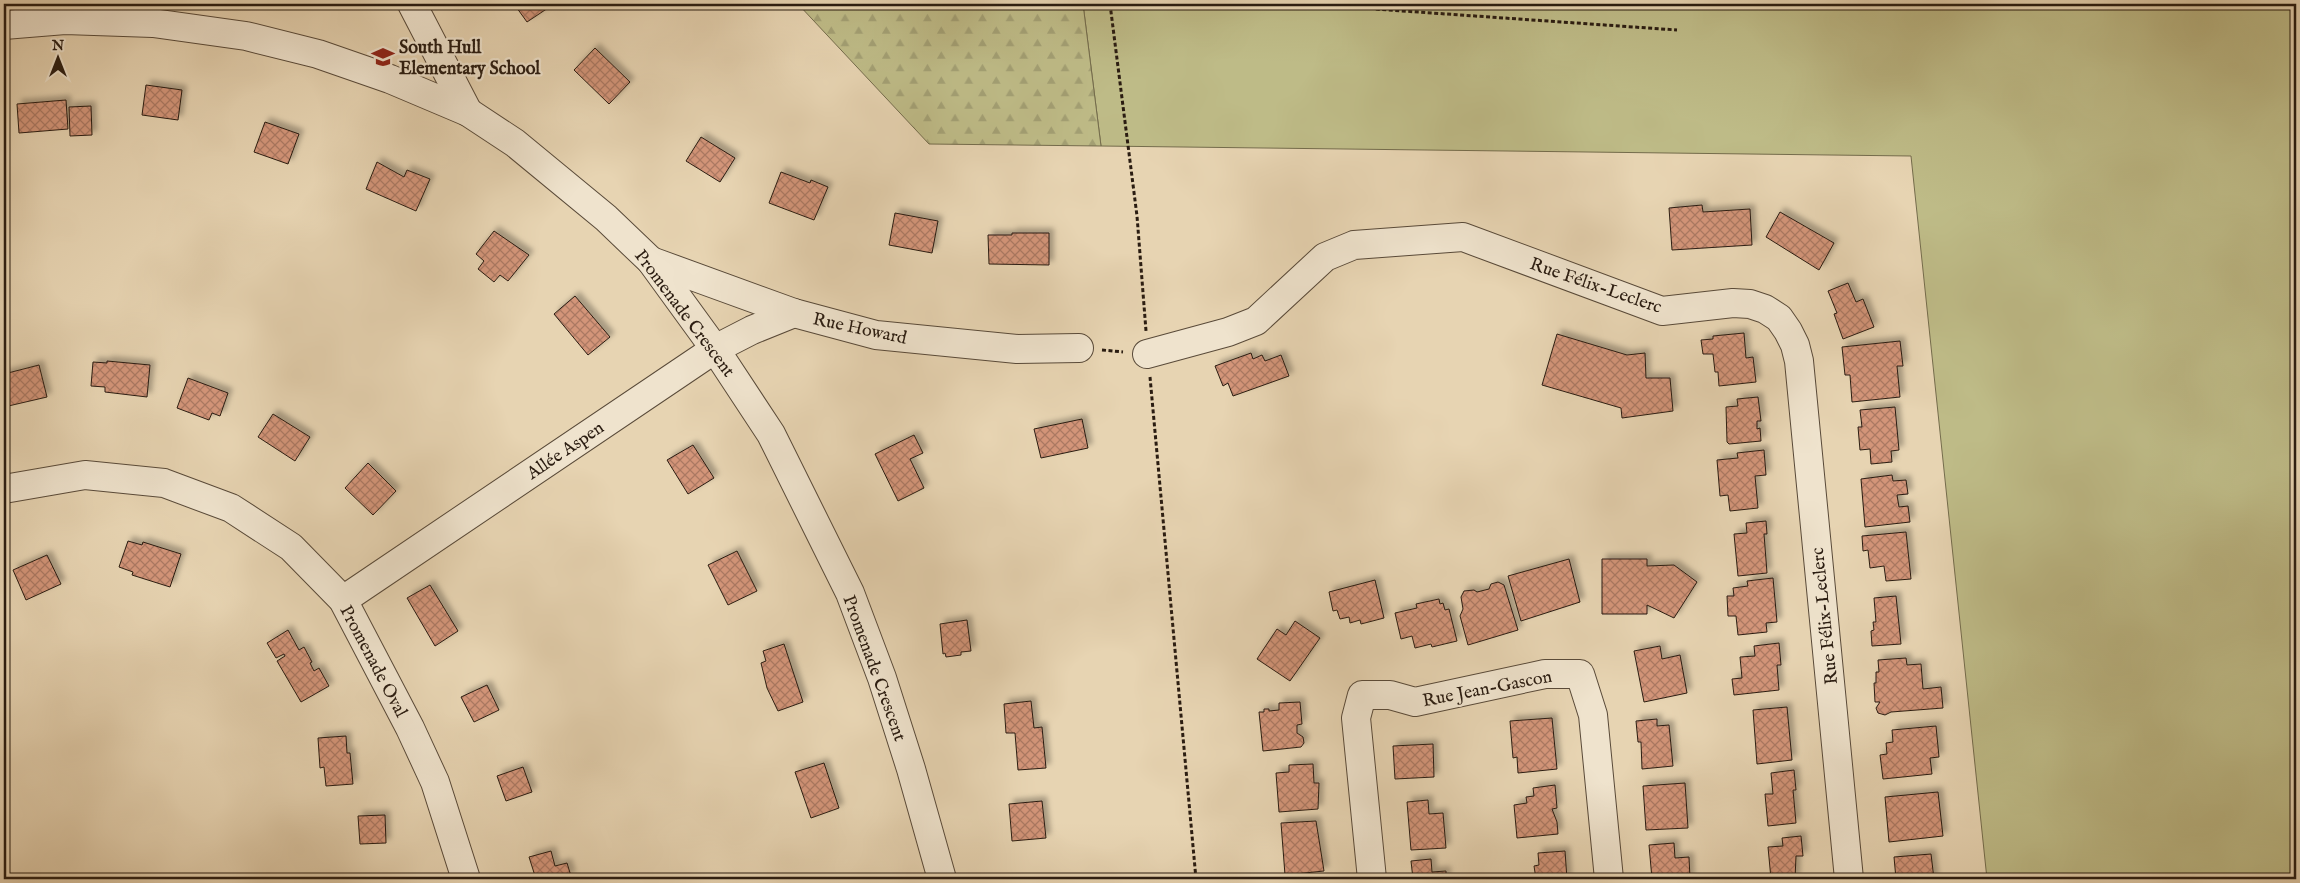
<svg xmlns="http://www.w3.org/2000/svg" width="2300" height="883" font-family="'IM FELL English',serif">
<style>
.grass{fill:#bebb87;stroke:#746c4c}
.forest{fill:url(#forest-firs);stroke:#746c4c}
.building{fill:url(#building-cross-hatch);stroke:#2a1c11;filter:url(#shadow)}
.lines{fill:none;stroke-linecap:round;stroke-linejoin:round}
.minor-casing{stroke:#594a39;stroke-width:30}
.path{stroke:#2a1c11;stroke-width:3;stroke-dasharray:4 2.5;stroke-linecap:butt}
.minor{stroke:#efe3cd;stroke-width:28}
.labels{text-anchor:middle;stroke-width:4.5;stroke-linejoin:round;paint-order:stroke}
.poi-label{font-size:18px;font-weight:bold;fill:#2a1c11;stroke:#efe3cd;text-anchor:start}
.street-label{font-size:18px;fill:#2a1c11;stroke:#efe3cd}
</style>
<defs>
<pattern id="forest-firs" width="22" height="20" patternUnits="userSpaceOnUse" patternTransform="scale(1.25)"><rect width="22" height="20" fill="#bebb87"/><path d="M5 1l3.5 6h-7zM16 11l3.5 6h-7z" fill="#a3a074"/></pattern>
<pattern id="building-cross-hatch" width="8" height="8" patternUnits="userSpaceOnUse" patternTransform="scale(1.25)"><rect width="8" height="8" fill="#d39579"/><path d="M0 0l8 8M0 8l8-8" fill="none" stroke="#ab7962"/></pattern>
<filter id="shadow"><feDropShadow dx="4.5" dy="-4.5" stdDeviation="2.5" flood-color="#0004"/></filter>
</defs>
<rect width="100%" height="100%" fill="#e7d4b2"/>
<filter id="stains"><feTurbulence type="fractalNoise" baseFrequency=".004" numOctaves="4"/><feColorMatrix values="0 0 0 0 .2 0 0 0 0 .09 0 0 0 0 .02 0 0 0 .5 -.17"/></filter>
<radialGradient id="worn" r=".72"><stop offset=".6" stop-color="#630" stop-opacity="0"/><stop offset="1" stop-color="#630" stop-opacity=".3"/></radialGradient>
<polygon class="grass" points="1083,4 2296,4 2296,879 1987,879 1911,156 1101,146"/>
<polygon class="forest" points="798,4 1083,4 1101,146 929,144"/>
<g class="building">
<polygon points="514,4 549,4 551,6 527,22"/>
<polygon points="595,48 630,82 609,104 574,70"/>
<polygon points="146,85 182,90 178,120 142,115"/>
<polygon points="66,100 68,129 19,133 17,104"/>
<polygon points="91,106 92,135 70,136 69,107"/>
<polygon points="265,122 299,134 288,164 254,152"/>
<polygon points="701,137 735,158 720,182 686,161"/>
<polygon points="377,162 404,177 407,170 430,179 416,211 366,189"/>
<polygon points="781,172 810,183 811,180 828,187 814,220 769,203"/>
<polygon points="1702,205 1703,212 1750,209 1752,245 1672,250 1669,208"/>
<polygon points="1780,212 1834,243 1819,270 1766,237"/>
<polygon points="895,213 938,221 932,253 889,245"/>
<polygon points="494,231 529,255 508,281 500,275 494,282 478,269 484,261 476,254"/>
<polygon points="1012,233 1049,233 1049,265 989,264 988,235 1012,235"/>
<polygon points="1848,283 1856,302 1863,299 1874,327 1843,339 1834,314 1837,313 1828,291"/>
<polygon points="575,296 610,337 588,355 554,314"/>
<polygon points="1744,333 1746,358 1753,357 1756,382 1719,386 1718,372 1715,372 1713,354 1703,354 1701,340 1713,339 1713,336"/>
<polygon points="1557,334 1627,355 1645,353 1646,378 1670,378 1673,411 1622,418 1621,408 1542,385"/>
<polygon points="1900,341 1903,366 1897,366 1900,397 1852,402 1850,375 1845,375 1842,347"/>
<polygon points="1251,353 1253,359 1262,355 1265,361 1281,355 1289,376 1233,396 1228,383 1223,386 1215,366"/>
<polygon points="107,361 150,365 147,397 105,392 105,387 91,386 93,362 107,363"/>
<polygon points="39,365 47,397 4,407 4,374"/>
<polygon points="188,378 228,393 220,416 212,413 209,420 177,408"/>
<polygon points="1758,397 1761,421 1757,421 1757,429 1760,428 1761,441 1729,444 1727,442 1726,407 1738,406 1737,399"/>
<polygon points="1895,407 1899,450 1891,451 1892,462 1871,464 1870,449 1860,450 1858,427 1862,427 1860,410"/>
<polygon points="273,414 310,437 295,461 258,437"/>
<polygon points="1082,419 1088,448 1041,458 1034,429"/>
<polygon points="914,435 923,453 910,459 924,488 898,501 875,454"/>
<polygon points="693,445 714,478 688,494 667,460"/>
<polygon points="1764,450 1766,475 1755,476 1758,508 1730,511 1728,495 1720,496 1717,460 1738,458 1737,453"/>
<polygon points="368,463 396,491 373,515 345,488"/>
<polygon points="1892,475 1893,481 1906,480 1908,494 1897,495 1899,507 1908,506 1910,522 1865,527 1861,479"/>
<polygon points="1766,521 1767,534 1764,534 1767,573 1738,576 1734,534 1747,533 1746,523"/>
<polygon points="1906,532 1911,579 1886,581 1884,566 1870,568 1868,550 1863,551 1862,536"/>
<polygon points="128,541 142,545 143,542 181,554 170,587 132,575 133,572 119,567"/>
<polygon points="737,551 757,591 728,605 708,565"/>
<polygon points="47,555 61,584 26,600 13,570"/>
<polygon points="1569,559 1580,602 1521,621 1508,576"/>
<polygon points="1602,559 1647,559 1647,566 1674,565 1697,582 1674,618 1647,605 1647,614 1602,614"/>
<polygon points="1773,578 1777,622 1766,623 1767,632 1738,635 1736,616 1728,616 1727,596 1734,596 1733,588 1748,586 1747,581"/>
<polygon points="1375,580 1384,618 1361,624 1360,620 1350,623 1349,617 1340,619 1337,610 1333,611 1329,592"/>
<polygon points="1498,582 1504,585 1518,630 1468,645 1460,616 1463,609 1461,597 1464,591 1474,590 1477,592 1489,589 1491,584"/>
<polygon points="430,585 458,631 435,646 407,598"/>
<polygon points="1896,596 1901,644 1872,646 1871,631 1874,630 1873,622 1876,622 1874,598"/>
<polygon points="1439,599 1440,604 1443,603 1445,610 1449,609 1457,641 1432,647 1431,644 1415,648 1412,636 1401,639 1395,613 1417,608 1416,604"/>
<polygon points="967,620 971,651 961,652 961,655 946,657 945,653 943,654 940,624"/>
<polygon points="1295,621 1320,638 1290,681 1257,659 1277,629 1286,635"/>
<polygon points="288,630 299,650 304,647 312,662 310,663 314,671 319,668 329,686 301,702 277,661 285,656 284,654 276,658 267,643"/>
<polygon points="1779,643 1781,665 1777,665 1779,690 1734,695 1732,679 1742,678 1740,657 1755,656 1754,646"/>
<polygon points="784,644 803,702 778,711 767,688 761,663 766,661 763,651"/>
<polygon points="1660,646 1662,659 1680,655 1687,693 1644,702 1634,651"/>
<polygon points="1906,658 1907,665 1921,664 1923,689 1941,687 1943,708 1891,712 1885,715 1878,713 1876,708 1880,702 1875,702 1874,683 1876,683 1876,672 1879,672 1878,660"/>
<polygon points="487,685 499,710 474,722 461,697"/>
<polygon points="1031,701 1034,728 1042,727 1046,768 1018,770 1015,733 1006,733 1004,704"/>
<polygon points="1300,702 1302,724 1297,725 1297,733 1303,737 1304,743 1301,747 1263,751 1259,712 1264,712 1264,709 1269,709 1269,711 1279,710 1279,703"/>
<polygon points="1787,707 1792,760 1757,764 1753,710"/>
<polygon points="1552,718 1557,769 1518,773 1517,757 1513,758 1510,721"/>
<polygon points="1657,719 1657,726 1669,725 1673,766 1642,769 1641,742 1638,742 1636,721"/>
<polygon points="1936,726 1939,757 1930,758 1932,774 1883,779 1880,755 1887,754 1886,743 1893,742 1892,730"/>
<polygon points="346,736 347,753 350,753 353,784 326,786 324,767 320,768 318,738"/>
<polygon points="1433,744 1434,777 1395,779 1393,746"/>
<polygon points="824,763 839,808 811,818 795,772"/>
<polygon points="1313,764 1314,783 1319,783 1318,809 1279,812 1276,773 1289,772 1289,765"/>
<polygon points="523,767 532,792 506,801 497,776"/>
<polygon points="1794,770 1796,790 1793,790 1796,823 1768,826 1765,794 1773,794 1771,773"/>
<polygon points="1685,783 1688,828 1646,830 1643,786"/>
<polygon points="1555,785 1557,808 1552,809 1557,822 1558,834 1517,838 1514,805 1527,803 1526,797 1534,796 1533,788"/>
<polygon points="1938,792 1943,836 1889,842 1885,797"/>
<polygon points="1428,800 1429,814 1443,813 1446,848 1411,850 1407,802"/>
<polygon points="1042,801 1046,838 1012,841 1009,804"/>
<polygon points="385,815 386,843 360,844 358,816"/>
<polygon points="1316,821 1324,871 1285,875 1281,823"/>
<polygon points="1801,836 1803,856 1796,856 1795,879 1771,879 1768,847 1783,846 1782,838"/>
<polygon points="1674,843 1675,858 1689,857 1690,879 1652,879 1649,845"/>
<polygon points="551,851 555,866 567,863 571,876 559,879 536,879 529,857"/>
<polygon points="1565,851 1567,879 1536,879 1534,866 1539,865 1538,853"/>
<polygon points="1931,854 1934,879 1896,879 1894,857"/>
<polygon points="1431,859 1432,872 1446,871 1446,879 1413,879 1411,861"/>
</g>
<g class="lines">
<defs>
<g id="minor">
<polyline points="412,4 468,112"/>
<polyline points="4,25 65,20 153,23 246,36 318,54 390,79 468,112 515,143 606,218 651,261 715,349 771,434 850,593 882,678 911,769 942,879"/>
<polyline points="651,261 794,313 876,335 1017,349 1079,348"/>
<polyline points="1147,354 1228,332 1256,321 1325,257 1354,245 1463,237 1662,311 1733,303 1750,304 1765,309 1779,318 1788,331 1795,345 1799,361 1849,879"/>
<polyline points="4,489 85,475 164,483 231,508 291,547 343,600 410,728 435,782 466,879"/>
<polyline points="343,600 715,349 752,330 794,313"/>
<polyline points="1372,879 1356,718 1362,695 1390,695 1415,702 1545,674 1580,674 1593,715 1609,879"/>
</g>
</defs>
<use href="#minor" class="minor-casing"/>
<g class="path">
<polyline points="1110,4 1137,216 1146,331"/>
<polyline points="1364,4 1374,9 1677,30"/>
<polyline points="1102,350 1123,352"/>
<polyline points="1150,377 1196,879"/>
</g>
<use href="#minor" class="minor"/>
</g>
<defs>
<symbol id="school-bare" viewBox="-9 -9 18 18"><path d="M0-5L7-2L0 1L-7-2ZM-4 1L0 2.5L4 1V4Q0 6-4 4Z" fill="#8f2418" stroke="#efe3cd" stroke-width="2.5" paint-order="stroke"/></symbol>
</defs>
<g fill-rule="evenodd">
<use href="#school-bare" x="367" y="41" width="32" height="32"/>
</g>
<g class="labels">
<g class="poi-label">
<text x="399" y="53">South Hull<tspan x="399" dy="21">Elementary School</tspan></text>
</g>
<g class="street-label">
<text transform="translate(1596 285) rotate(19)" y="6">Rue Félix-Leclerc</text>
<text transform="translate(685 313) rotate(53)" y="6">Promenade Crescent</text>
<text transform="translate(860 328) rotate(12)" y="6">Rue Howard</text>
<text transform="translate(565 450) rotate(-34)" y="6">Allée Aspen</text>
<text transform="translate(1824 616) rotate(-96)" y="6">Rue Félix-Leclerc</text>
<text transform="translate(374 661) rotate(62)" y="6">Promenade Oval</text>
<text transform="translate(875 668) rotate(70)" y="6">Promenade Crescent</text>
<text transform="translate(1487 688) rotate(-11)" y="6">Rue Jean-Gascon</text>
</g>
</g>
<rect width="2300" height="883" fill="none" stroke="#e7d4b2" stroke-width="20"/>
<rect x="5" y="5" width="2290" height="873" fill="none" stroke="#2a1c11" stroke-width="2.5"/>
<rect x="10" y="10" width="2280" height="863" fill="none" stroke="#2a1c11"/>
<g transform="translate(58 58)" stroke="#efe3cd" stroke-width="4" paint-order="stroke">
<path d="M0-4L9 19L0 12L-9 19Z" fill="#2a1c11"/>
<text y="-8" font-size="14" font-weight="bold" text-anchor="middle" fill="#2a1c11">N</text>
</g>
<rect width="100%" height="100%" filter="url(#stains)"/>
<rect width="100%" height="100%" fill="url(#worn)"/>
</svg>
